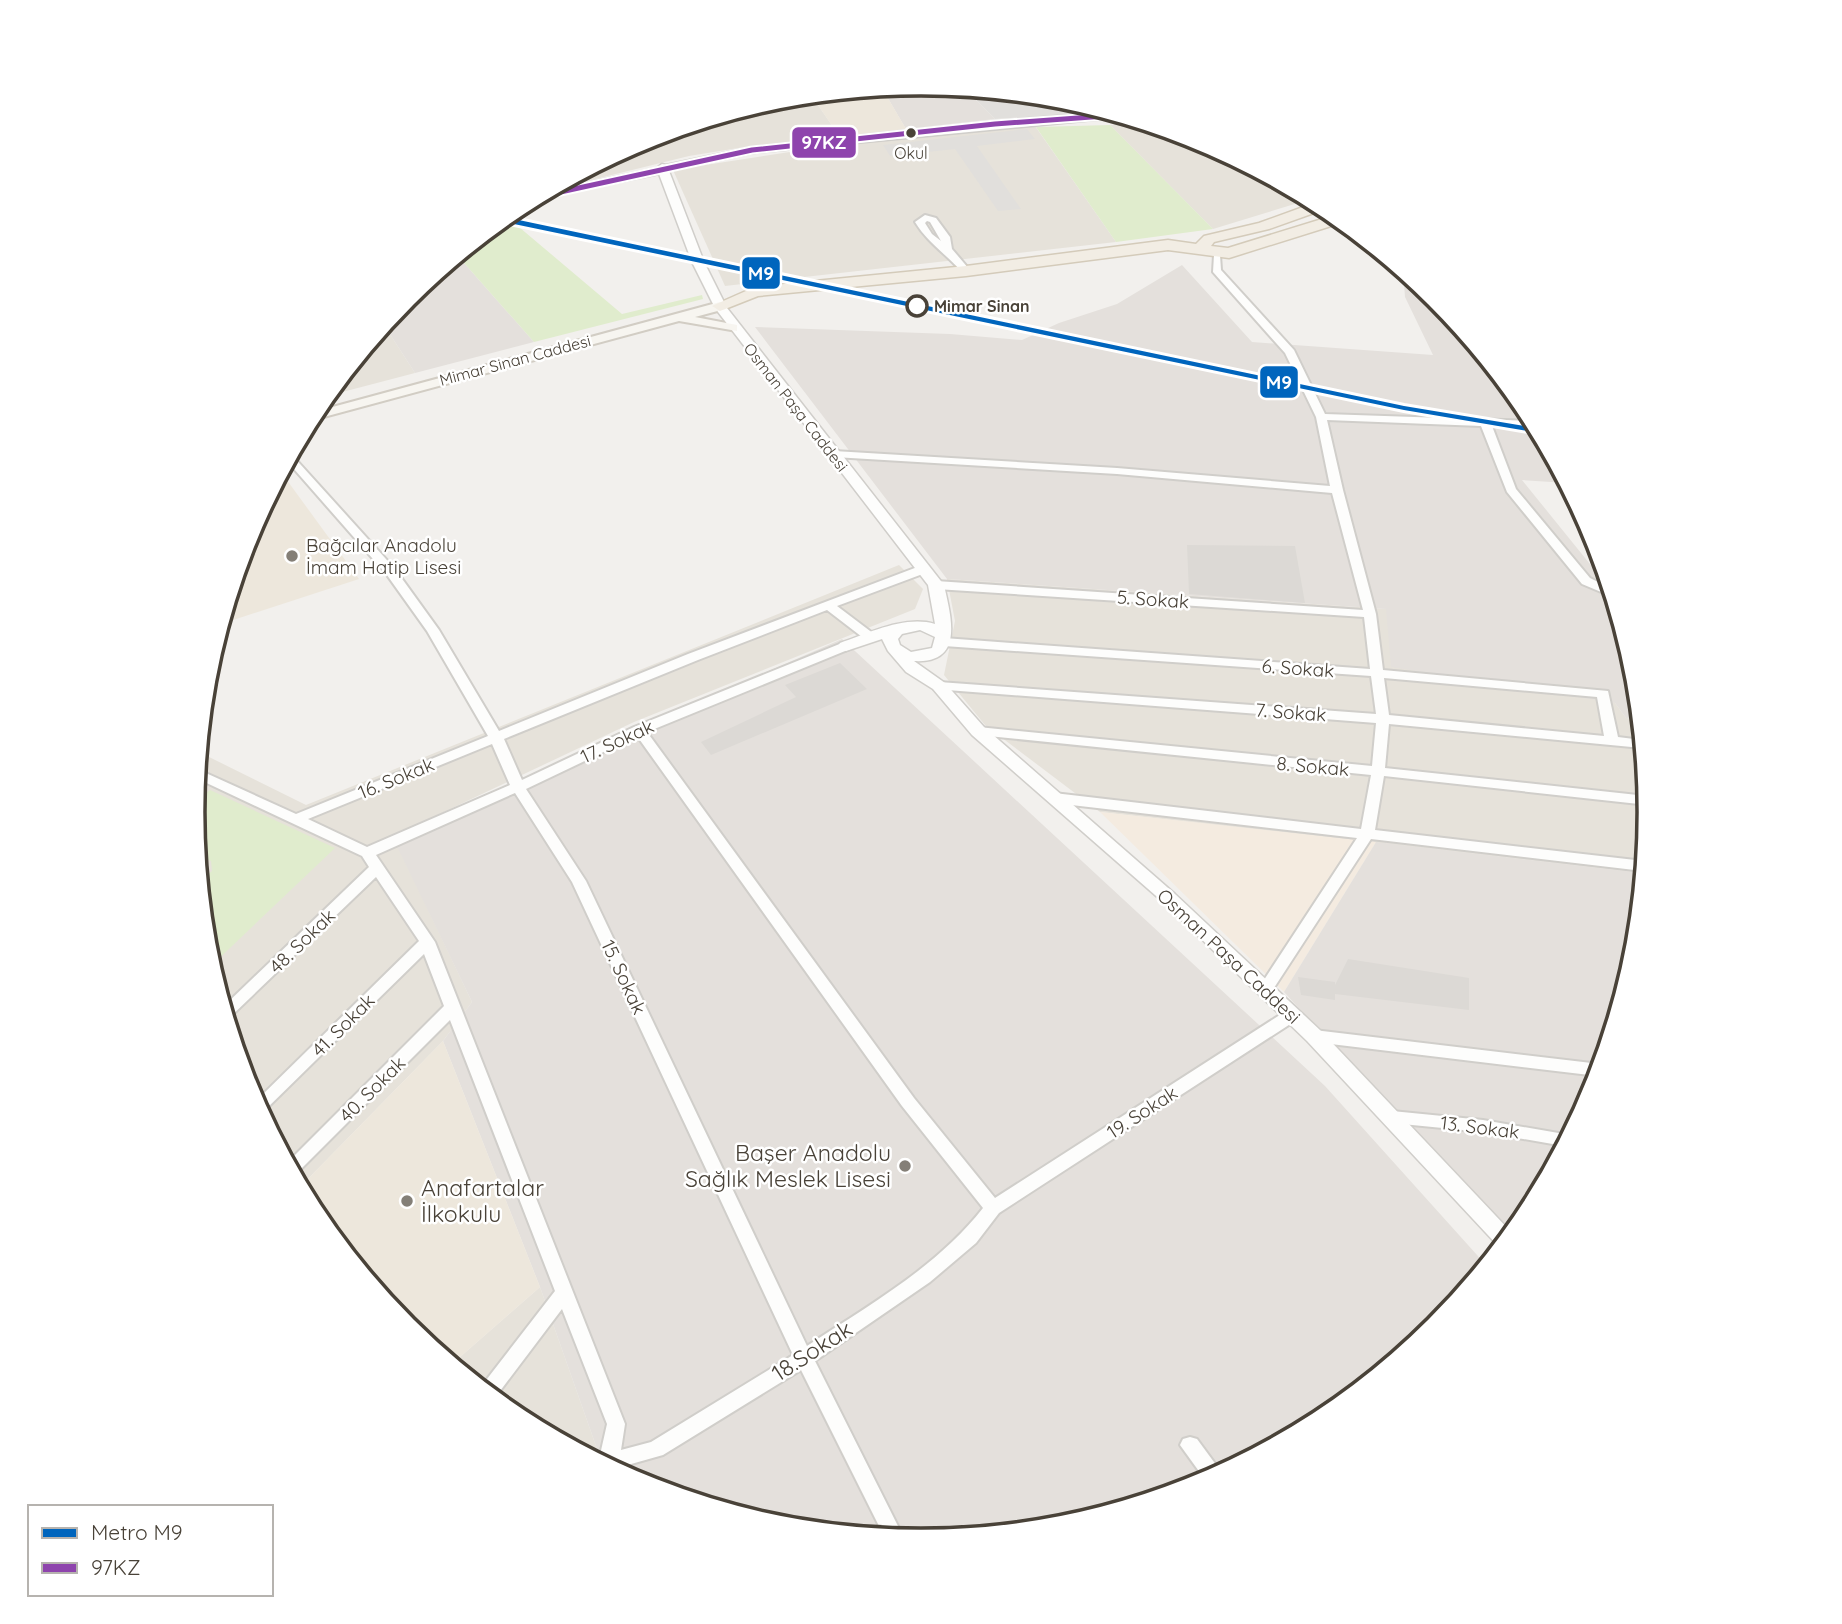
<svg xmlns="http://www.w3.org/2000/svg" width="1842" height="1624" font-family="Quicksand,sans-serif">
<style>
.residential{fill:#e6e2da}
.commercial{fill:#f4ebe0}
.industrial{fill:#e4e0dc}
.education{fill:#ede7dc}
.green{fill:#e0eccd}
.parking{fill:#e1dfdc}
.building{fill:#dcd9d5}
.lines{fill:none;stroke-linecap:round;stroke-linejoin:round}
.minor-casing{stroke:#d0ceca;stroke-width:4}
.tertiary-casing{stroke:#d0ceca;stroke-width:3}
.secondary-casing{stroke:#d2cdc4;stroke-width:4}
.primary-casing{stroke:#d4cbba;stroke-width:3}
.minor{fill:#fdfdfc;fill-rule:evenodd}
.tertiary{fill:#fdfdfc;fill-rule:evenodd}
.secondary{fill:#f7f5f0;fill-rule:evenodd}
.primary{fill:#f2ede4;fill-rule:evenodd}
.bus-1-casing{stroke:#fff;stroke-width:9}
.bus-1{stroke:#8e44ad;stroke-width:5}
.metro-1-casing{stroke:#fff;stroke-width:6}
.metro-1{fill:#0065bd;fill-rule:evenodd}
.bus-dot{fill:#494238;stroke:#fff;stroke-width:2.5}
.stop-dot{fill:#fff;stroke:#494238;stroke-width:3.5}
.poi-dot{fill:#847f77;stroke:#fff;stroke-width:2.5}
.labels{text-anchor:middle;stroke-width:5;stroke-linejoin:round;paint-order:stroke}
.far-bus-label{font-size:16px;fill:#494238;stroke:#fff}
.far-stop-label{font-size:16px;font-weight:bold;fill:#494238;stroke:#fff;text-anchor:start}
.far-street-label{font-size:16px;fill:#494238;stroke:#fff}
.poi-label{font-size:19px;fill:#494238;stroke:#fff;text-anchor:start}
.street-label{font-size:19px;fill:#494238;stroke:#fff}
.near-poi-label{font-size:23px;fill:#494238;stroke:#fff;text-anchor:end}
.near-street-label{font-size:23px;fill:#494238;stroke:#fff}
.rim{fill:none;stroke:#494238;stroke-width:3.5}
.line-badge{stroke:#fff;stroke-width:2.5}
.badge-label{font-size:19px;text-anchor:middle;font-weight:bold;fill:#fff}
</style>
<rect width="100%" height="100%" fill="#f2f0ed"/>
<g class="residential">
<polygon points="811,95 840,137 757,145 689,156 563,187 559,184 643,139 779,98"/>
<polygon points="1143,122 1200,140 1311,199 1213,229 1110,125"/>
<polygon points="1035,126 1116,242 725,286 673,170 829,146"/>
<polygon points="384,325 415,373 331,395 328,393"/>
<polygon points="899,565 923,589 915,609 634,722 393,836 472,1002 443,1041 300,1187 248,1090 207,954 193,812 199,752 306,805"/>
<polygon points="947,579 1387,609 1615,703 1626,718 1640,719 1649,812 1643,873 1100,812 985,725 944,675 955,621"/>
<polygon points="540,1287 602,1463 516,1417 452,1364"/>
</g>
<polygon class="commercial" points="1100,812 1376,842 1284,992"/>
<g class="industrial">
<polygon points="921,84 964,88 995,119 906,129 882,88"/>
<polygon points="457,255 534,342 415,373 384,325 407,297"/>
<polygon points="1182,265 1252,342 1433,355 1405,297 1403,270 1436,298 1527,408 1567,483 1522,480 1598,574 1606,574 1635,670 1640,719 1626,718 1615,703 1391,667 1386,609 947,579 755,327 950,334 1022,340 1059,323 1117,304"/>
<polygon points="842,639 1325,1086 1486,1265 1435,1327 1325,1418 1199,1485 1063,1526 921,1540 779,1526 642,1484 602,1463 540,1287 443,1041 472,1002 392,836"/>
<polygon points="1376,842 1643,873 1635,954 1593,1091 1526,1217 1509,1238 1284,992"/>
</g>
<g class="education">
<polygon points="882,88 906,129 840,137 811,95"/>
<polygon points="281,472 359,579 221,624 249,533"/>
<polygon points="443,1041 540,1287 452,1364 406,1326 315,1216 300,1187"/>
</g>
<g class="green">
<polygon points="1110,125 1213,229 1116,242 1036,127"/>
<polygon points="506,216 622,314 702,295 703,299 534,342 457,255"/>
<polygon points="210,790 335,848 211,966 200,882 212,871 211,861 197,855 194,802"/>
</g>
<g class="parking">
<polygon points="964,88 1063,98 1109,112 995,119"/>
<polygon points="1027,129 1035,139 977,146 1021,209 998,211 955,149 890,156 883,145"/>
</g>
<g class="building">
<polygon points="1187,545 1295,546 1305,603 1189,594"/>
<polygon points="840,663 867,689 711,755 701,742 796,697 785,685"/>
<polygon points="1348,959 1469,978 1469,1010 1335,994 1335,1000 1301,995 1298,977 1335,982 1335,985"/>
</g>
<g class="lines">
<defs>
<g id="minor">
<path d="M925,215l11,3 14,19 2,12 17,20v4h-6c-16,-18 -36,-31 -48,-51zM927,221l3,1 11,19 -9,-7 -7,-11z"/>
<path d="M1214,255h6l1,15 73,80 31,64 208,7 4,6 -45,-1 24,63 74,89 20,10 3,9 -31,-13 -75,-92 -26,-66 -154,-6 16,70 33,124 7,56 225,21 10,46 24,3v8l-253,-24 -4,44 262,28 1,9 -264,-29 -9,54 269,31 -1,10 -272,-32 -101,155h-10l-3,-4 3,-4 97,-148 -303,-35 -7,-5 7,-5 307,36 10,-54 -393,-40 -7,-4 7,-4 394,39 4,-43 -442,-34 -1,-3 1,-3 5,-1 437,32 -5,-38 -427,-30 -6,-4 6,-4 426,31 -6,-52 -428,-28 -6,-4 6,-4 427,29 -31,-117 -215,-19 -283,-17 -6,-3 6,-3 283,17 213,18 -14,-69 -31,-64 -72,-81zM1384,678l213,19 7,39 -215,-21z"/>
<path d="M291,454l104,115 44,61 60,101 189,-77 232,-88h8l2,3 -2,3 -91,34 37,28 2,3 -2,3h-8l-39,-30 -129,50 -194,79 18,41 112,-53 208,-84h8l2,3 -2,3 -203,83 267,366 81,100 291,-187h12l2,4 -2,4 -299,194 -23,30 -46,39 -115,79 89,177 -20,-2 -83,-166 -138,85 -46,13 -1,2 -21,-11 5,-4 7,-31 -45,-115 -68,90 -14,-11 75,-97 -105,-271 -156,156 -7,-13 157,-157 -20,-52 -163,160 -6,-12 164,-161 -43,-64 -149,143 -4,-13 146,-140 -7,-11 -166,-78 1,-9 99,45 192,-78 -61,-105 -40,-56 -100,-114zM637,736l265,370 81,102c-46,59 -114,97 -176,138l-221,-465 -60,-92zM492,744l18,41 -143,62 -59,-28zM515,793l57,89 221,473 -142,87 -30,8 4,-26 -190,-482 -59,-87z"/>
<polygon points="1314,1030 1600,1064 1601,1064 1598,1076 1314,1042 1308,1040 1306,1036 1308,1032"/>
<polygon points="1392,1111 1483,1120 1570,1135 1564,1146 1483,1132 1392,1123 1386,1121 1384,1117 1386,1113"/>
<polygon points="1190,1437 1197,1439 1222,1473 1206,1481 1180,1445 1183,1439"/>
</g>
<path id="tertiary" d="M1111,112l13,5 -372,36 -83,18 35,91 23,46 217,277c7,32 21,79 -30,76l31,22 39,44 191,167 146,137 191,202 -12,15 -193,-207 -144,-139 -191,-167 -39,-46 -27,-17 -18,-21 -6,-12 -36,12 -6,-2 -2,-3 2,-3c29,-10 65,-28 95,-19l-7,-39 -213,-277 -23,-46 -33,-88 -130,26 14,-8 114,-24 5,-4 4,1 86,-18 243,-26zM920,630l15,7 -3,11 -21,4 -11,-7 -2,-6 4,-5z"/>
<polygon id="secondary" points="720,302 727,306 725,309 695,317 737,325 737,331 679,321 309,421 314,412"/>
<polygon id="primary" points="1317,202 1328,208 1269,229 1214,242 1211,246 1228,248 1335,215 1344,222 1229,258 1168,250 966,276 758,296 720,311 712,306 755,287 966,266 1168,240 1196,244 1204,236 1259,223"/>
</defs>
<use href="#minor" class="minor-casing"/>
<use href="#tertiary" class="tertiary-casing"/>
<use href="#secondary" class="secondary-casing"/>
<use href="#primary" class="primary-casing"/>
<use href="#minor" class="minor"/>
<use href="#tertiary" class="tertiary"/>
<use href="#secondary" class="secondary"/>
<use href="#primary" class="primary"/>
<defs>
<polyline id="bus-1" points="533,198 752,150 995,124 1119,115"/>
</defs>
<use href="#bus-1" class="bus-1-casing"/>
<use href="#bus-1" class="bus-1"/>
<defs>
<polygon id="metro-1" points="504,217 1404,406 1537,428 1540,433 1404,410 500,221"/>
</defs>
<use href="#metro-1" class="metro-1-casing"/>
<use href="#metro-1" class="metro-1"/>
</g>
<circle class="bus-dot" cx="911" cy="133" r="6"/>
<circle class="stop-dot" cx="917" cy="306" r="10"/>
<g class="poi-dot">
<circle cx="292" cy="556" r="7"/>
<circle cx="905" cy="1166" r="7"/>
<circle cx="407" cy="1201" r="7"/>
</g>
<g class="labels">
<g class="far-bus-label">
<text x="911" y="159">Okul</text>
</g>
<g class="far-stop-label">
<text x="934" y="312">Mimar Sinan</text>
</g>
<g class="far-street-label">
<text transform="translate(515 360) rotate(-15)" y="6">Mimar Sinan Caddesi</text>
<text transform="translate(796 407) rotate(52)" y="6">Osman Paşa Caddesi</text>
</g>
<g class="poi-label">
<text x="306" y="552">Bağcılar Anadolu<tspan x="306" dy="22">İmam Hatip Lisesi</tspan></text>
</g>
<g class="street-label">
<text transform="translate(1153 599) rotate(4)" y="7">5. Sokak</text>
<text transform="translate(1298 668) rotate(4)" y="7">6. Sokak</text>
<text transform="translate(1291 712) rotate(4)" y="7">7. Sokak</text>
<text transform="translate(617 741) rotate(-25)" y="7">17. Sokak</text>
<text transform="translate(1313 766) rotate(5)" y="7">8. Sokak</text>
<text transform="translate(396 778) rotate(-22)" y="7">16. Sokak</text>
<text transform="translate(302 941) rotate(-44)" y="7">48. Sokak</text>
<text transform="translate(1229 956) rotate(43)" y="7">Osman Paşa Caddesi</text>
<text transform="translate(624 977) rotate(65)" y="7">15. Sokak</text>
<text transform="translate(343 1025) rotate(-45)" y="7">41. Sokak</text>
<text transform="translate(372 1089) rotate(-45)" y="7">40. Sokak</text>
<text transform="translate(1142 1112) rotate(-33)" y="7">19. Sokak</text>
<text transform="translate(1480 1127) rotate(7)" y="7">13. Sokak</text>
</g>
<g class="near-poi-label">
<text x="891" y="1161">Başer Anadolu<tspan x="891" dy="26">Sağlık Meslek Lisesi</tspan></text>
<text x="421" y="1196" text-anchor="start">Anafartalar<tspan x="421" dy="26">İlkokulu</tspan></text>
</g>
<g class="near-street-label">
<text transform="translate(812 1351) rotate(-33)" y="8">18.Sokak</text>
</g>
</g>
<path d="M0 0H1842V1624H0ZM205 812a716 716 0 1 1 1432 0a716 716 0 1 1-1432 0Z" fill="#fff" fill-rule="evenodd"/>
<path class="rim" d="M205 812a716 716 0 1 1 1432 0a716 716 0 1 1-1432 0Z"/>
<g class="line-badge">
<rect x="791" y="126" width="66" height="33" rx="7" fill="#8e44ad"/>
<rect x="741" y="256" width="40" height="34" rx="7" fill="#0065bd"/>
<rect x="1259" y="365" width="40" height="34" rx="7" fill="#0065bd"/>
</g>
<g class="badge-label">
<text x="824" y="149">97KZ</text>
<text x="761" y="280">M9</text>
<text x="1279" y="389">M9</text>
</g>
<rect x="28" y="1505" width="245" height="91" fill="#ffffff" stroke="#b6b3af" stroke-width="2"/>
<rect x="42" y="1528" width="35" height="10" fill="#0065bd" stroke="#b6b3af" stroke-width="2"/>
<text x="91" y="1540" font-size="21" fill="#494238">Metro M9</text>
<rect x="42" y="1563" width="35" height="10" fill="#8e44ad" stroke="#b6b3af" stroke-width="2"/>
<text x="91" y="1575" font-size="21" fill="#494238">97KZ</text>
</svg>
